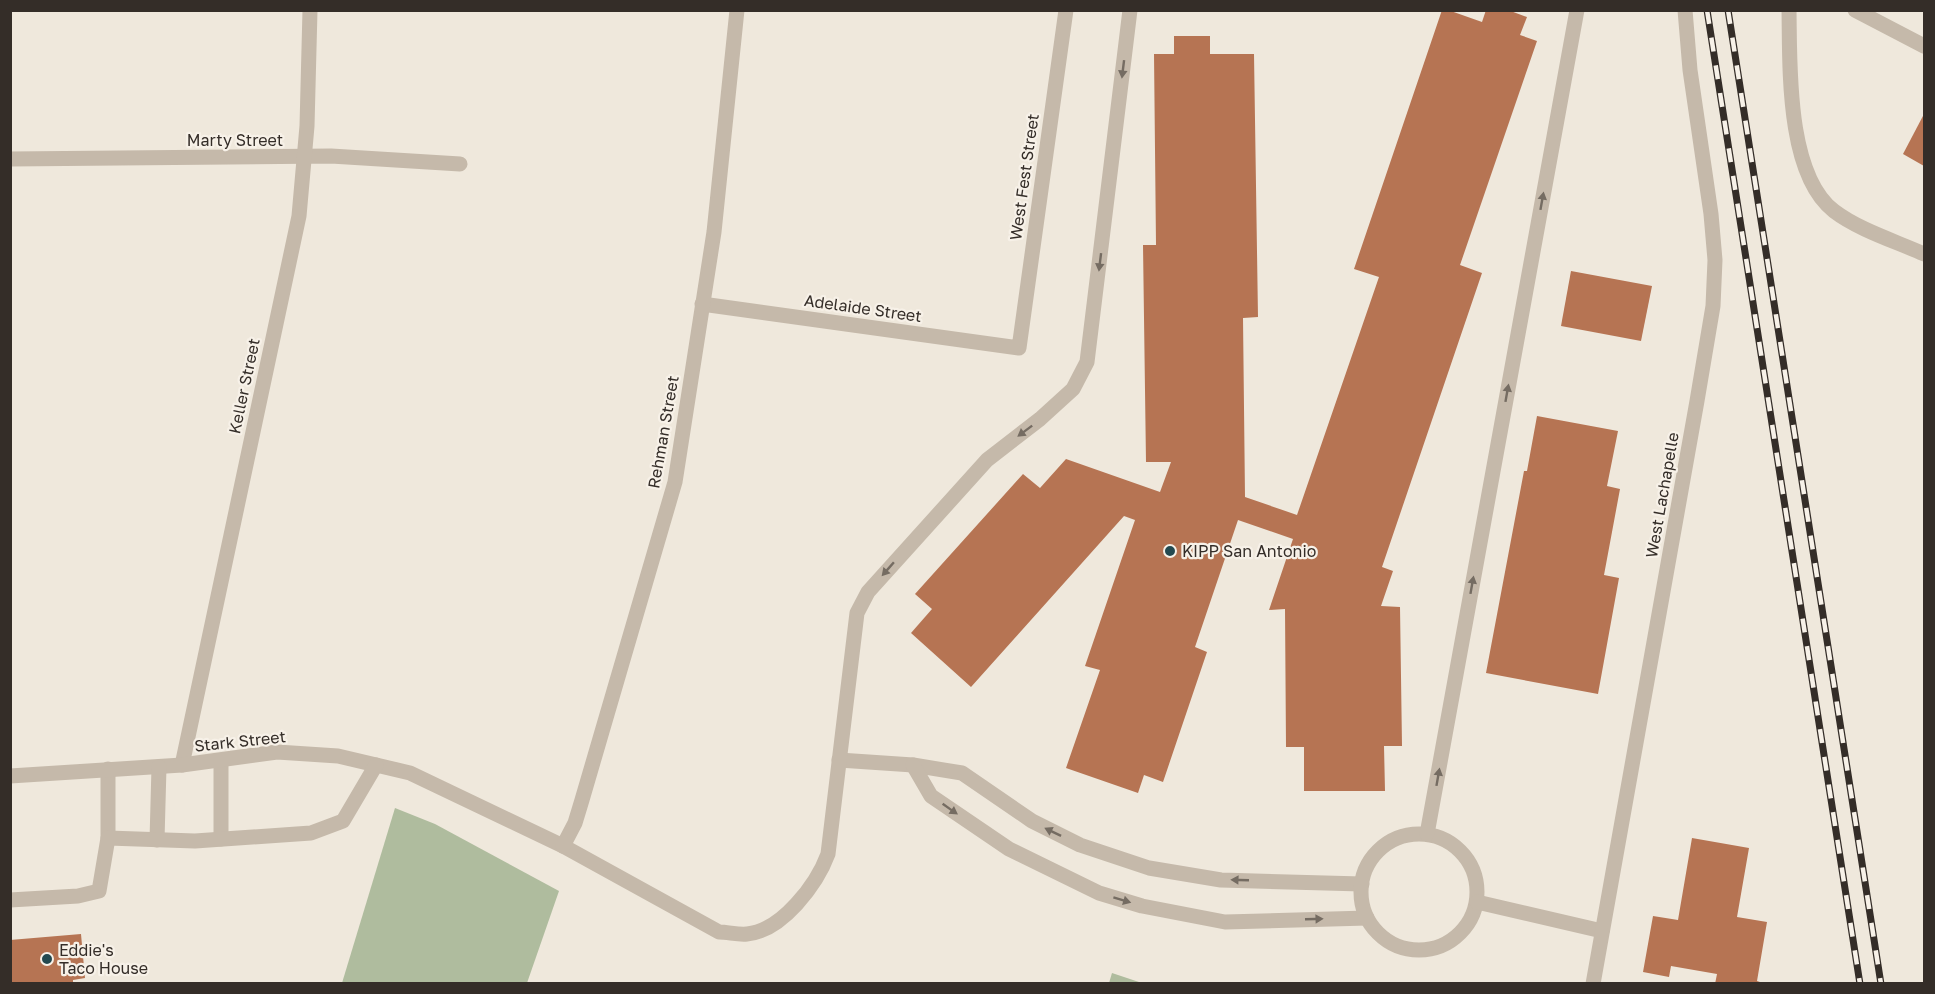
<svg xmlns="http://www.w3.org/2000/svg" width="1935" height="994" font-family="'Golos Text',sans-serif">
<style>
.green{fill:#afbc9e}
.building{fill:#b67453}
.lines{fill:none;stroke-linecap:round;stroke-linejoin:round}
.minor{stroke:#c5b9aa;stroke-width:15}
.rail-casing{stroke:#342d28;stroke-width:7}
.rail{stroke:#f7f1e8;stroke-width:4.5;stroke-dasharray:14;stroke-linecap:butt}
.oneway{fill:#756c62}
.poi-dot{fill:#234950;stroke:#f7f1e8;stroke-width:2}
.labels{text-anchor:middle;stroke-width:4.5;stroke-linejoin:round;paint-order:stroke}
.street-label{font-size:16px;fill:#342d28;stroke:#f7f1e8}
.poi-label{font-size:16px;fill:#342d28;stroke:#f7f1e8;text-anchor:start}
</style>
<rect width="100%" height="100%" fill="#efe8dc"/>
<g class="green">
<polygon points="395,808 435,824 559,891 527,983 342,983"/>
<polygon points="1112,973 1142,983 1109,983"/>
</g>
<g class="building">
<polygon points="1442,10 1448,10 1482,22 1486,10 1508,10 1527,17 1520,35 1537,41 1460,265 1482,273 1382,567 1393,571 1381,606 1400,607 1402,746 1384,746 1385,791 1304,791 1304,747 1286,747 1285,609 1269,610 1293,539 1238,520 1195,647 1207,652 1163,782 1144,775 1138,793 1066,768 1100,670 1085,666 1135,520 1124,516 971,687 911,633 932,609 915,594 1023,474 1040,488 1066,459 1160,492 1171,462 1146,462 1143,245 1156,245 1154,54 1174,54 1174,36 1210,36 1210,54 1254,54 1258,317 1243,318 1245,497 1297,515 1379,277 1354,269"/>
<polygon points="1924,114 1924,166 1903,154"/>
<polygon points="1571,271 1652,286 1641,341 1561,326"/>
<polygon points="1537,416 1618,431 1607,486 1620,489 1604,575 1619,578 1598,694 1486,673 1524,471 1527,471"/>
<polygon points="1692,838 1749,848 1737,917 1767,922 1757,981 1766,984 1715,984 1717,974 1671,966 1669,977 1643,972 1653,916 1678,920"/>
<polygon points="81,934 85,978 73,980 73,984 10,984 10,940"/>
</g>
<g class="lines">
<g class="minor">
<path d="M1789,10c1,55 -3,164 45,201 25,19 61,30 90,43"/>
<polyline points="1855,10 1924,46"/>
<polyline points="10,159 331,156 460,164"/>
<polyline points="702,304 1019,348 1066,10"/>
<polyline points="839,760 913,765 962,773 1032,821 1080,845 1149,868 1221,880 1362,884"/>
<polyline points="221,761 221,839"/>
<polyline points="182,765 299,216 307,126 310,10"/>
<polyline points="913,765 931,796 1009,849 1099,893 1142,906 1225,922 1367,918"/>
<polyline points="108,769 108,838"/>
<path d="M10,776l172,-11 95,-13 61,4 72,17 153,73 156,86c9,0 19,3 28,2 35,-3 70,-50 81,-80l29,-241 11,-21 119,-132 53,-41 33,-30 14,-27 43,-352"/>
<circle cx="1419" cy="892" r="58"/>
<polyline points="1427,834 1577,10"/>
<polyline points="157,840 159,767"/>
<polyline points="563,846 575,823 582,800 675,482 714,232 737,10"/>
<polyline points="10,900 78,896 99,891 108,838 195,841 311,833 343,821 376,765"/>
<polyline points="1477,902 1602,931"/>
<polyline points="1593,984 1697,401 1713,306 1715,260 1711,214 1690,70 1685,10"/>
</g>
<defs>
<g id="rail">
<polyline points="1707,10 1860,984"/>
<polyline points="1728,10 1881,984"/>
</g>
</defs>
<use href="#rail" class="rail-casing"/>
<use href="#rail" class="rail"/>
</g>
<defs><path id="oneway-solid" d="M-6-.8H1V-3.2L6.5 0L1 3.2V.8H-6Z" transform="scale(1.5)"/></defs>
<g class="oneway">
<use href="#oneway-solid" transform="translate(1123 69) rotate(97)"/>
<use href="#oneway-solid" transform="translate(1542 201) rotate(-80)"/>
<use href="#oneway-solid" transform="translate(1100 262) rotate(97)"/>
<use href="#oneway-solid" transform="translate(1507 393) rotate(-80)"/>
<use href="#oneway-solid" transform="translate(1025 431) rotate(143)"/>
<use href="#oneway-solid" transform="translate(888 569) rotate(131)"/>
<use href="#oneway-solid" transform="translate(1472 585) rotate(-80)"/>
<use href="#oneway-solid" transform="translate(1438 777) rotate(-80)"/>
<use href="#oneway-solid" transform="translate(950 809) rotate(35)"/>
<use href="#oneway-solid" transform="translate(1053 832) rotate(-154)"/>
<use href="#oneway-solid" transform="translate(1240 880) rotate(-178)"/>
<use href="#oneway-solid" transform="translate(1122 900) rotate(17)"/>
<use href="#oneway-solid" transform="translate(1314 919) rotate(-2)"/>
</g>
<g class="poi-dot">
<circle cx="1170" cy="551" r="6"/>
<circle cx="47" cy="959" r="6"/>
</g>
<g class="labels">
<g class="street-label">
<text x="235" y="146">Marty Street</text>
<text transform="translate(1024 177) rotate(-82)" y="6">West Fest Street</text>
<text transform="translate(863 308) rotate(8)" y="6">Adelaide Street</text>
<text transform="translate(244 386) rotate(-78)" y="6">Keller Street</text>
<text transform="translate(663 432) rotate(-80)" y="6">Rehman Street</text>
<text transform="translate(1662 495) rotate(-80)" y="6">West Lachapelle</text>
<text transform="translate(240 741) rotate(-6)" y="6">Stark Street</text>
</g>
<g class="poi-label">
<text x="1182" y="557">KIPP San Antonio</text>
<text x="59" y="956">Eddie's<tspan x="59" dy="18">Taco House</tspan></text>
</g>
</g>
<rect width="1935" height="994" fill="none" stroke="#342d28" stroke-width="24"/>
</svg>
